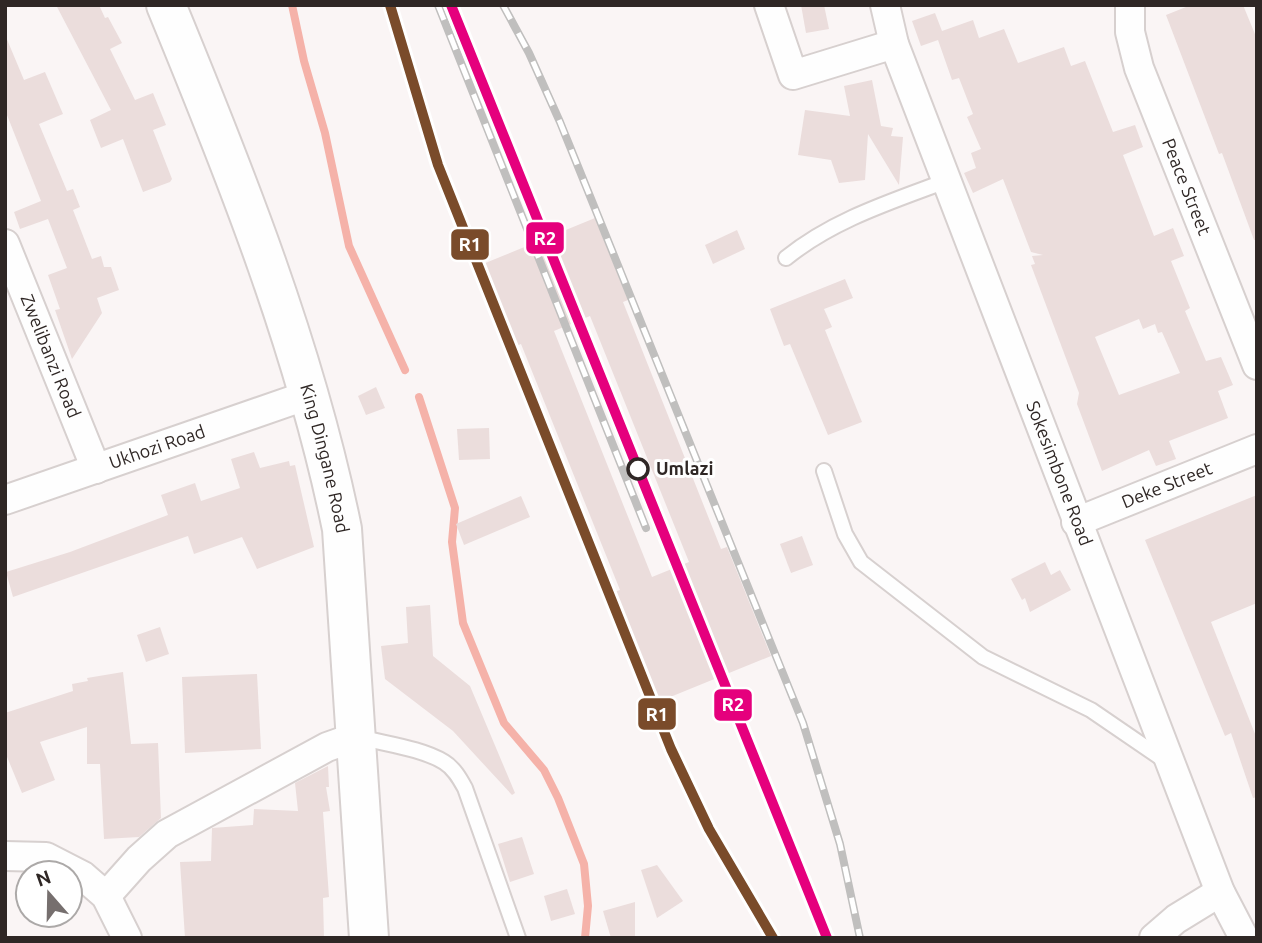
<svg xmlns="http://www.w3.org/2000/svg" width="1262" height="943" font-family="Ubuntu,sans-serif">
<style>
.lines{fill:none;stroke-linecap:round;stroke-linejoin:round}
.stream{stroke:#f5b2a9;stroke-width:8}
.building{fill:#ebdddc;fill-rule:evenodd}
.lane-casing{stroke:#d7d0cf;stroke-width:18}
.street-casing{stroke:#d7d0cf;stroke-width:32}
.secondary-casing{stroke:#d7d0cf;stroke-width:42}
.lane{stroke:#fefefe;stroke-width:14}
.street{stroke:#fefefe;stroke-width:28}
.secondary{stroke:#fefefe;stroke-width:38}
.rail-casing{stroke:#c0bfbe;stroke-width:8}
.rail{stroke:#fff;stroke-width:5;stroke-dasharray:16;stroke-linecap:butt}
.rail-1-casing{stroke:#fff;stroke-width:16}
.rail-2-casing{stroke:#fff;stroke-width:16}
.rail-1{stroke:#7a4b2a;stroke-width:10}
.rail-2{stroke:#e5007d;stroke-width:10}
.stop-dot{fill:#fff;stroke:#2f2725;stroke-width:3.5}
.labels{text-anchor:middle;stroke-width:6;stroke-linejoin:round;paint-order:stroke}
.street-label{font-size:18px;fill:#2f2725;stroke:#fff}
.stop-label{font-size:18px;font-weight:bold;fill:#2f2725;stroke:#fff;text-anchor:start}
.line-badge{stroke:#fff;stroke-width:2.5}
.badge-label{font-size:19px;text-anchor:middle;font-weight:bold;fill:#fff}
</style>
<rect width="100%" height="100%" fill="#faf5f5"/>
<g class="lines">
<g class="stream">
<polyline points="292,5 304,61 325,133 349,246 405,370"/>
<polyline points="419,397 455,508 452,542 463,623 504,723 544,770 558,798 584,864 588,906 585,938"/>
</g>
</g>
<g class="building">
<polygon points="56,5 99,5 105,18 108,17 122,43 110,49 135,100 153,93 166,125 153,130 172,179 170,182 143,192 123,139 101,148 90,120 111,110"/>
<polygon points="801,5 824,5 829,29 806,33"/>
<polygon points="1191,5 1243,5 1257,39 1257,240 1254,240 1222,153 1219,154 1166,15"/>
<path d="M935,13l7,18 31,-11 6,18 25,-9 14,34 46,-16 7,19 14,-5 28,71 22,-7 8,22 -20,8 31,81 19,-8 11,28 -13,5 19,47 -5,3 21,50 15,-4 12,28 -15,6 10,27 -59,23 7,18 -20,7 -7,-16 -47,21 -25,-67 2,-11 -48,-128 4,-1 -3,-8 11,-1 -12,-3 -28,-73 -30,14 -9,-20 12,-5 -5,-15 10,-4 -14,-32 6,-3 -14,-36 -7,2 -14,-40 -17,6 -9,-25zM1139,319l4,10 12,-5 3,9 4,-1 18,41 -61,22 -24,-58z"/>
<polygon points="6,37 24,80 45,72 63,114 39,124 67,191 73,189 80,207 73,210 92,259 101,256 104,267 111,267 119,290 97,298 102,313 72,359 55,310 60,309 48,275 67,268 48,219 20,229 14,212 41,201 5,110"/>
<polygon points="872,80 881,126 893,128 891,136 903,137 899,185 868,134 865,180 839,183 831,160 798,155 805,110 850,116 844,86"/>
<path d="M595,218l33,82 -5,2 98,247 6,-2 44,109 -113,46 -44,-110 6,-2 -99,-246 -5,2 -33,-82zM590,316l99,246 -37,15 -98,-246z"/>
<polygon points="737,230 745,249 713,264 705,245"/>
<polygon points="845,279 853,298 824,309 832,327 825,330 862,422 828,435 790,344 784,346 770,309"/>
<polygon points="376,387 385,408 366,415 358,396"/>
<polygon points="489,428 490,459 459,460 457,429"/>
<polygon points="254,452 260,468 289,461 290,466 295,465 314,547 257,569 242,537 194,554 188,536 13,597 6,572 70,552 168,515 161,495 195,483 201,501 240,488 231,459"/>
<polygon points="1257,495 1257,603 1211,622 1257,739 1257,797 1253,798 1231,733 1225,736 1145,540"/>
<polygon points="521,496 530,517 464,545 456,524"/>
<polygon points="802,536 813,565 791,573 780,544"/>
<polygon points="1045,562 1051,575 1060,570 1071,590 1030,612 1025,598 1022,600 1011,579"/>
<polygon points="430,605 433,656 470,686 515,793 512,795 453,731 385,679 381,646 408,643 406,607"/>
<polygon points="160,627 169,654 146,662 137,635"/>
<polygon points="123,672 131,744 158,743 161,818 139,837 104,839 100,764 87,764 87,727 40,742 55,780 22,793 5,752 5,713 73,691 72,684 88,681 87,678"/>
<polygon points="257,674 261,749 185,753 182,677"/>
<polygon points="328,766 329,787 326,787 330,811 323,812 329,897 323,898 324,938 185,938 180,862 211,861 212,828 253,825 254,809 298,811 295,783"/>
<polygon points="522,837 534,874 510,882 498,844"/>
<polygon points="657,865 683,901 657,918 641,870"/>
<polygon points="567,889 575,914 551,921 544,896"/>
<polygon points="635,902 635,938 611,938 603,911"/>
</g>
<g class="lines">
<defs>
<g id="lane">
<path d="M786,258c47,-38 104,-56 160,-77"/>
<polyline points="824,471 845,534 861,562 983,657 1091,710 1167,762"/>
<path d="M359,737c26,7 62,11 85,25 10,6 16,17 21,26l53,150"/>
</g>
<g id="street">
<polyline points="769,5 793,75 894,44"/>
<path id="s1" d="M885,5l9,39 326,848 24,46"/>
<path id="s2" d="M1130,5v27l9,36 118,297"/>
<path id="s3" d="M5,244l91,225"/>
<path id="s4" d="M5,500l303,-105"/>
<path id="s5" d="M1076,522l181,-73"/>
<polyline points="5,856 46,857 83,876 106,896 127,938"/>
<polyline points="106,896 139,859 167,834 327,747 358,736"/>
<polyline points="1154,938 1176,919 1220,892"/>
</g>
<g id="secondary">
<path id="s6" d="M166,5c70,170 139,343 176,524l27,409"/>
</g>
</defs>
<use href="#lane" class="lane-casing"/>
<use href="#street" class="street-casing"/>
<use href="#secondary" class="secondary-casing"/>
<use href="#lane" class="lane"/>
<use href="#street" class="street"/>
<use href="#secondary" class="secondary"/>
<defs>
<g id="rail">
<polyline points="390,5 438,165 536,411"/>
<polyline points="438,5 646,528"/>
<polyline points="451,5 827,938"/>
<polyline points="503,5 529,53 560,122 803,723 840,844 860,938"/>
</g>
</defs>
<use href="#rail" class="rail-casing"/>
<use href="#rail" class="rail"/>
<defs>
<polyline id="rail-1" points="390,5 438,165 671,749 709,829 773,938"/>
<polyline id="rail-2" points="451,5 827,938"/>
</defs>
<use href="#rail-1" class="rail-1-casing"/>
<use href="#rail-2" class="rail-2-casing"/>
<use href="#rail-1" class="rail-1"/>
<use href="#rail-2" class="rail-2"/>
</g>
<circle class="stop-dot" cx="638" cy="469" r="10"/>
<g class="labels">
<g class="street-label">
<text dy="6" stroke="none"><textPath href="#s2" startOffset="192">Peace Street</textPath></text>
<text dy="6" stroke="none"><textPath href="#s3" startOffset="121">Zwelibanzi Road</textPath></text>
<text dy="6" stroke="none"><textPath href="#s4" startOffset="161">Ukhozi Road</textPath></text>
<text dy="6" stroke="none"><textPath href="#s6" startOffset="481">King Dingane Road</textPath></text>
<text dy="6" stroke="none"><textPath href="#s1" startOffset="500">Sokesimbone Road</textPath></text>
<text dy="6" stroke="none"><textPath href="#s5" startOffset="98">Deke Street</textPath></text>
</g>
<g class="stop-label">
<text x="656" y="475">Umlazi</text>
</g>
</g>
<g class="line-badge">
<rect x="525" y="221" width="40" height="34" rx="7" fill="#e5007d"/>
<rect x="450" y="228" width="40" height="33" rx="7" fill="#7a4b2a"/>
<rect x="713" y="688" width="40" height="34" rx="7" fill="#e5007d"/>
<rect x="637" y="697" width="40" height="34" rx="7" fill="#7a4b2a"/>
</g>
<g class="badge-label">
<text x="545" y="245">R2</text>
<text x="470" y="251">R1</text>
<text x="733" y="711">R2</text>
<text x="657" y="721">R1</text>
</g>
<rect width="1262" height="943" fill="none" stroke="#2f2725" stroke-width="14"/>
<g transform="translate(49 894) rotate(340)"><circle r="33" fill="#ffffff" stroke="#aca9a8" stroke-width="2"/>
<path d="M0-5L12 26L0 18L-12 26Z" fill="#766f6e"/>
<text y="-10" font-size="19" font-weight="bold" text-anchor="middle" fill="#2f2725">N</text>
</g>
</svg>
